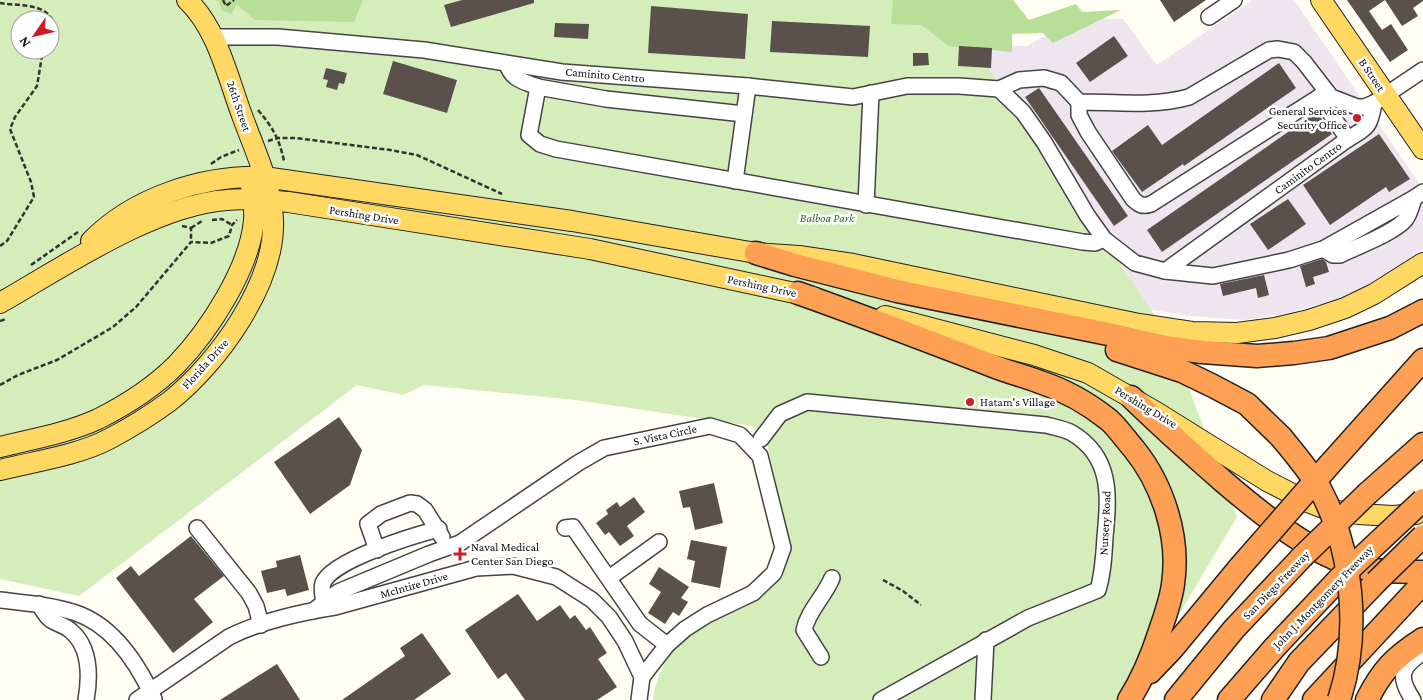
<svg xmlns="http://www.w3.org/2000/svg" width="1423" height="700" font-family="'Crimson Pro',serif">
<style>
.industrial{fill:#eee5ef}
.green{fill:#d5edba;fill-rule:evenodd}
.forest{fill:#b8df98}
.building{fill:#5a514c}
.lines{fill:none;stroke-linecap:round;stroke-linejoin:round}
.minor-casing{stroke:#444;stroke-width:18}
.major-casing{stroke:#222;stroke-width:22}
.highway-casing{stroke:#222;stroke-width:25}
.path{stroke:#333;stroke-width:2.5;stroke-dasharray:5 2.5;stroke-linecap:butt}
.minor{stroke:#fff;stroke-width:15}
.major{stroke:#ffd864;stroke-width:20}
.highway{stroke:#fea054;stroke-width:22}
.highway-bridge-casing{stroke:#222;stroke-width:25;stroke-linecap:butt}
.highway-bridge{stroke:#fea054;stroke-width:22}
.poi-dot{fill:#cc1d27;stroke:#fff;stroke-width:2}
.labels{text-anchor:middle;stroke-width:5;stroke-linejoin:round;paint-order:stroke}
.street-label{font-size:12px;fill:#111;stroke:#fff}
.poi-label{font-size:12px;fill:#111;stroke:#fff;text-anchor:start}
.park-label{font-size:12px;font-style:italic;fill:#2d6f1b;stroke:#fff}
</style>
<rect width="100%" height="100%" fill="#fffdf4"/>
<polygon class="industrial" points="892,0 955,44 1027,46 1076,18 1123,19 1157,65 1253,0 1294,0 1423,189 1423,249 1373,282 1338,299 1284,314 1244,320 1190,316 1123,305"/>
<path class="green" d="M0,0h942l228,338 67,179 -109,183h-475c3,-25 17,-53 39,-67 20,-14 45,-20 65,-34 9,-6 17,-15 26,-22l5,-40 -22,-98 -15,-13 -175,-26 -152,-15 -20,10 -47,-10 -278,211 -79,-17zM20,20h30v30h-30z"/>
<g class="forest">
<polygon points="215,0 363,0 354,22 255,20 237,5 231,14 221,10 219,1"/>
<polygon points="893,0 1013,0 1029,20 1076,4 1082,12 1121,10 1053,43 1043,33 1012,34 1012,52 949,46 921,25 891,24"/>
</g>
<g class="building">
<polygon points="462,0 534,0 534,3 451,27 444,5"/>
<polygon points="1160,0 1206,0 1174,22"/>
<polygon points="1347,0 1385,0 1369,11 1382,30 1391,24 1408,50 1390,62"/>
<polygon points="1385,0 1423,0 1423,1 1413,8 1418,16 1402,26"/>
<polygon points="651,6 748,14 745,59 648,53"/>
<polygon points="772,21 870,26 868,57 770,52"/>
<polygon points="555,23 589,24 588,39 554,37"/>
<polygon points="1114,36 1128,56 1090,82 1076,63"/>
<polygon points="959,46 992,48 991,68 958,66"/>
<polygon points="913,53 928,53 929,65 913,66"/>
<polygon points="393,61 457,80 447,113 383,94"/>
<polygon points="1279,63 1296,88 1184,166 1183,164 1142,192 1112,151 1148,125 1162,145"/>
<polygon points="326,68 347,73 344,84 339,83 337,90 326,87 328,80 323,79"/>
<polygon points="1039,88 1128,216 1114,226 1025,97"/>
<polygon points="1317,112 1332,134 1162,252 1147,230"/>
<polygon points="1379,134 1410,179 1389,192 1386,187 1330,225 1303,185"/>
<polygon points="1288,199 1306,224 1268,250 1250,224"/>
<polygon points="1322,259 1326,262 1329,272 1313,277 1315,284 1306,287 1300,266"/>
<polygon points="1264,275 1269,295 1258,298 1256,288 1223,296 1220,284"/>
<polygon points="339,417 362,450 350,485 310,514 274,462"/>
<polygon points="714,483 723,523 695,530 690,507 683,508 679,491"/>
<polygon points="634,497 645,512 627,526 634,536 620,546 609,532 605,535 596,523 608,514 606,510 617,502 620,507"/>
<polygon points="191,536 224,576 194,599 213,622 173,653 116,578 131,566 139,576"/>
<polygon points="691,540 727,547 720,588 691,582 695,561 687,559"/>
<polygon points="300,555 309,590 287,596 285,589 267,593 261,571 277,567 276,561"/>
<polygon points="659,567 689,587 681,598 688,602 679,616 673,612 665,624 648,613 661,592 649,584"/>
<polygon points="518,594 537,621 560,605 570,619 575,615 586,630 590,627 607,653 598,659 617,687 597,700 525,700 506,673 498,679 465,630"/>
<polygon points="422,633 451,674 414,700 342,700 405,656 400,648"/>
<polygon points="277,664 300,700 220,700"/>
</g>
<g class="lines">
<defs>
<g id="minor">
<polyline points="1209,17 1234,0"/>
<path d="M212,37h66l146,13 138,22 186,14 105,11 54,-11h52l40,3 20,-9 25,-2 17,5 18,19c36,0 74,5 110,-5l80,-47 9,-1 16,3 10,10 27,35 26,10h7l10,-4 49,-33"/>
<path d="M507,64c5,16 16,17 31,23l-9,48 11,9 16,5 527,93 12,1 9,-4"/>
<polyline points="538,87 606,99 744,114"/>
<path d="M999,89l24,23 21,30 43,73 17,24 31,24 30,8 183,-132c20,-12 22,-12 26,-36"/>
<polyline points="1319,97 1348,139"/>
<path d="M1079,102v13l9,17 45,67c6,6 10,8 18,5l176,-112"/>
<polyline points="735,181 748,86"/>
<polyline points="866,205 871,93"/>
<path d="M1323,249l10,6h7c16,-8 54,-22 65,-35 5,-6 7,-15 9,-22"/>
<polyline points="1165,271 1213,276 1289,260 1323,249 1414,198 1423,192"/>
<path d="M761,439l19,-25 27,-12 239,23c8,2 19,4 26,8 40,24 37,62 33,104 -1,18 -2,36 -7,53l-70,28 -147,82"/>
<polyline points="197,528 249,593 256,606 261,625"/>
<polyline points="565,528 573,527 640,624 667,645"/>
<polyline points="377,550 368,524 381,514 410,503 417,504 425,510 442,537"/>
<polyline points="609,578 659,542"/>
<path d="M0,600c25,3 52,5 76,13 38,13 62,51 78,86"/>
<path d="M324,603c-1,-6 -3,-14 -1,-20 9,-23 92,-48 116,-54"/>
<path d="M39,604c3,5 7,13 12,16 6,4 14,5 20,11 20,17 19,46 15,69"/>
<polyline points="313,611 338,592 429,554 460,543 578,463 604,448 710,426 740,435 760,456 783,548 774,573 753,593 707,615 685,629 667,645 642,677"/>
<path d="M821,657l-17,-27c4,-19 20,-33 28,-52"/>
<path d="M137,700l92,-63c29,-15 73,-25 106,-30l141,-39 37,-2 43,11 36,23 17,17 16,24 17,36 -3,23"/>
<polyline points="983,700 986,640"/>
<path d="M1413,700c-15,-23 -13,-32 9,-47"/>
</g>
<g id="major">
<polyline points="1321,0 1423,149"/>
<path d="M91,241c43,-44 112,-66 173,-64l308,44 184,32 43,3 54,8 286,60 53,8 45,1 38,-5 34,-8 36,-12 29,-14 49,-31"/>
<path d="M0,303c63,-36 154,-98 227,-103 20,-2 40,0 61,2l302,47 223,48"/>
<polyline points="885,316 1034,355 1088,373 1156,412 1267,481 1310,503 1326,509 1358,514 1393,516 1416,514"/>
<path d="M0,447c32,-8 68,-14 98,-28 28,-14 56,-32 78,-54 33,-34 74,-97 78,-145 1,-11 -1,-23 -3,-34"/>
<path d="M0,470c36,-9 76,-14 109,-31 21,-11 42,-24 61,-38 48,-38 106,-118 103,-182 -2,-35 -18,-68 -30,-101 -15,-39 -25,-89 -56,-118"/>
</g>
<g id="highway">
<polyline points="756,253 795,265 897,291 1113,335 1165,347 1202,352 1257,356 1294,353 1329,348 1390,328 1423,311"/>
<path d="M798,293c65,23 130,48 195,73 15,6 31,10 47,16 24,8 49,22 69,38 9,8 17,20 25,29 29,36 46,88 39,135 -2,16 -8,32 -13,47 -8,25 -17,47 -31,69"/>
<polyline points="1117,350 1182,371 1213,386 1247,404 1281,437"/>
<path d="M1131,397c30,29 61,57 93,85 35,30 74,61 116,79 26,11 55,11 83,11"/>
<polyline points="1330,464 1423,360"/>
<polyline points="1368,493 1423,444"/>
<polyline points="1150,672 1172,649 1240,567"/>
<polyline points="1176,700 1234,629 1302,557"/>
<polyline points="1229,700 1275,647 1339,579"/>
<polyline points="1273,700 1299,662 1376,582"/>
<polyline points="1314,700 1423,583"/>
<path d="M1367,700c15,-30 28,-43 56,-61"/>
</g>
</defs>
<use href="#minor" class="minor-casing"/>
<use href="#major" class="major-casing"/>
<use href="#highway" class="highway-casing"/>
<g class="path">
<polyline points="223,0 226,6 234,0"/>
<path d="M0,3c16,3 42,0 51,15l-1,7"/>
<path d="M258,110c15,18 21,28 26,51"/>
<polyline points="268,141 278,138 296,138 390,150 417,155 502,194"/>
<polyline points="211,164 221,157 239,150"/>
<polyline points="212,220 222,219 232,225"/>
<polyline points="182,226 191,228 191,242"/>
<polyline points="191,228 202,221"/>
<polyline points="0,246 7,241 34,197 31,182 10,129 15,117 37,86 43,50"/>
<polyline points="31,265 78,232"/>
<polyline points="0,321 6,319"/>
<polyline points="0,385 18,375 57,360 113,327 136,307 191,242 211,243 229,236 232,225 237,220"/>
<polyline points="883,580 903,591 921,605"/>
</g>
<use href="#minor" class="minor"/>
<use href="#major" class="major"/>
<use href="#highway" class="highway"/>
<defs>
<g id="highway-bridge">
<path d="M1281,437c14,17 28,33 39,52 33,62 41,144 19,211"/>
<polyline points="1302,557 1368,493"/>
<polyline points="1240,567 1330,464"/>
<polyline points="1340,578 1423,500"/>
<polyline points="1376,582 1423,536"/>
</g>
</defs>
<use href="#highway-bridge" class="highway-bridge-casing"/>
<use href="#highway-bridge" class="highway-bridge"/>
</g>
<g class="poi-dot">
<circle cx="1357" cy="118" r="5"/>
<circle cx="970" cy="402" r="5"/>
<path d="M457.5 546.5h5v5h5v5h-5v5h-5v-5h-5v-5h5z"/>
</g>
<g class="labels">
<g class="street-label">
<text transform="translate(605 75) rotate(5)" y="4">Caminito Centro</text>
<text transform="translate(1372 75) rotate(56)" y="4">B Street</text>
<text transform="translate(239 106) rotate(71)" y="4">26th Street</text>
<text transform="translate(1308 168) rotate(-36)" y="4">Caminito Centro</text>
<text transform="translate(364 215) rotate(9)" y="4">Pershing Drive</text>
<text transform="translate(762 286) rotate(12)" y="4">Pershing Drive</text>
<text transform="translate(205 364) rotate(-48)" y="4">Florida Drive</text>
<text transform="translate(1146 407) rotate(31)" y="4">Pershing Drive</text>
<text transform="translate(665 435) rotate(-12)" y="4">S. Vista Circle</text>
<text transform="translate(1105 523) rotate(-87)" y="4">Nursery Road</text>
<text transform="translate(414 585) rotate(-16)" y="4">McIntire Drive</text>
<text transform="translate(1276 585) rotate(-46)" y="4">San Diego Freeway</text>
<text transform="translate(1323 597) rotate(-46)" y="4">John J. Montgomery Freeway</text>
</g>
<g class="poi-label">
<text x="1347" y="115" text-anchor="end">General Services<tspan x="1347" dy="14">Security Office</tspan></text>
<text x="980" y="406">Hatam's Village</text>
<text x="471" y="551">Naval Medical<tspan x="471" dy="14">Center San Diego</tspan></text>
</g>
<g class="park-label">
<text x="827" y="222">Balboa Park</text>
</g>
</g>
<g transform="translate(35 35) rotate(236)"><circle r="24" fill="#ffffff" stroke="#a0a0a0"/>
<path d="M0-4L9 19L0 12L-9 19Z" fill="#cc1d27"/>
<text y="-8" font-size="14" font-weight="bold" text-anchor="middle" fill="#111111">N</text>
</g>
</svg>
